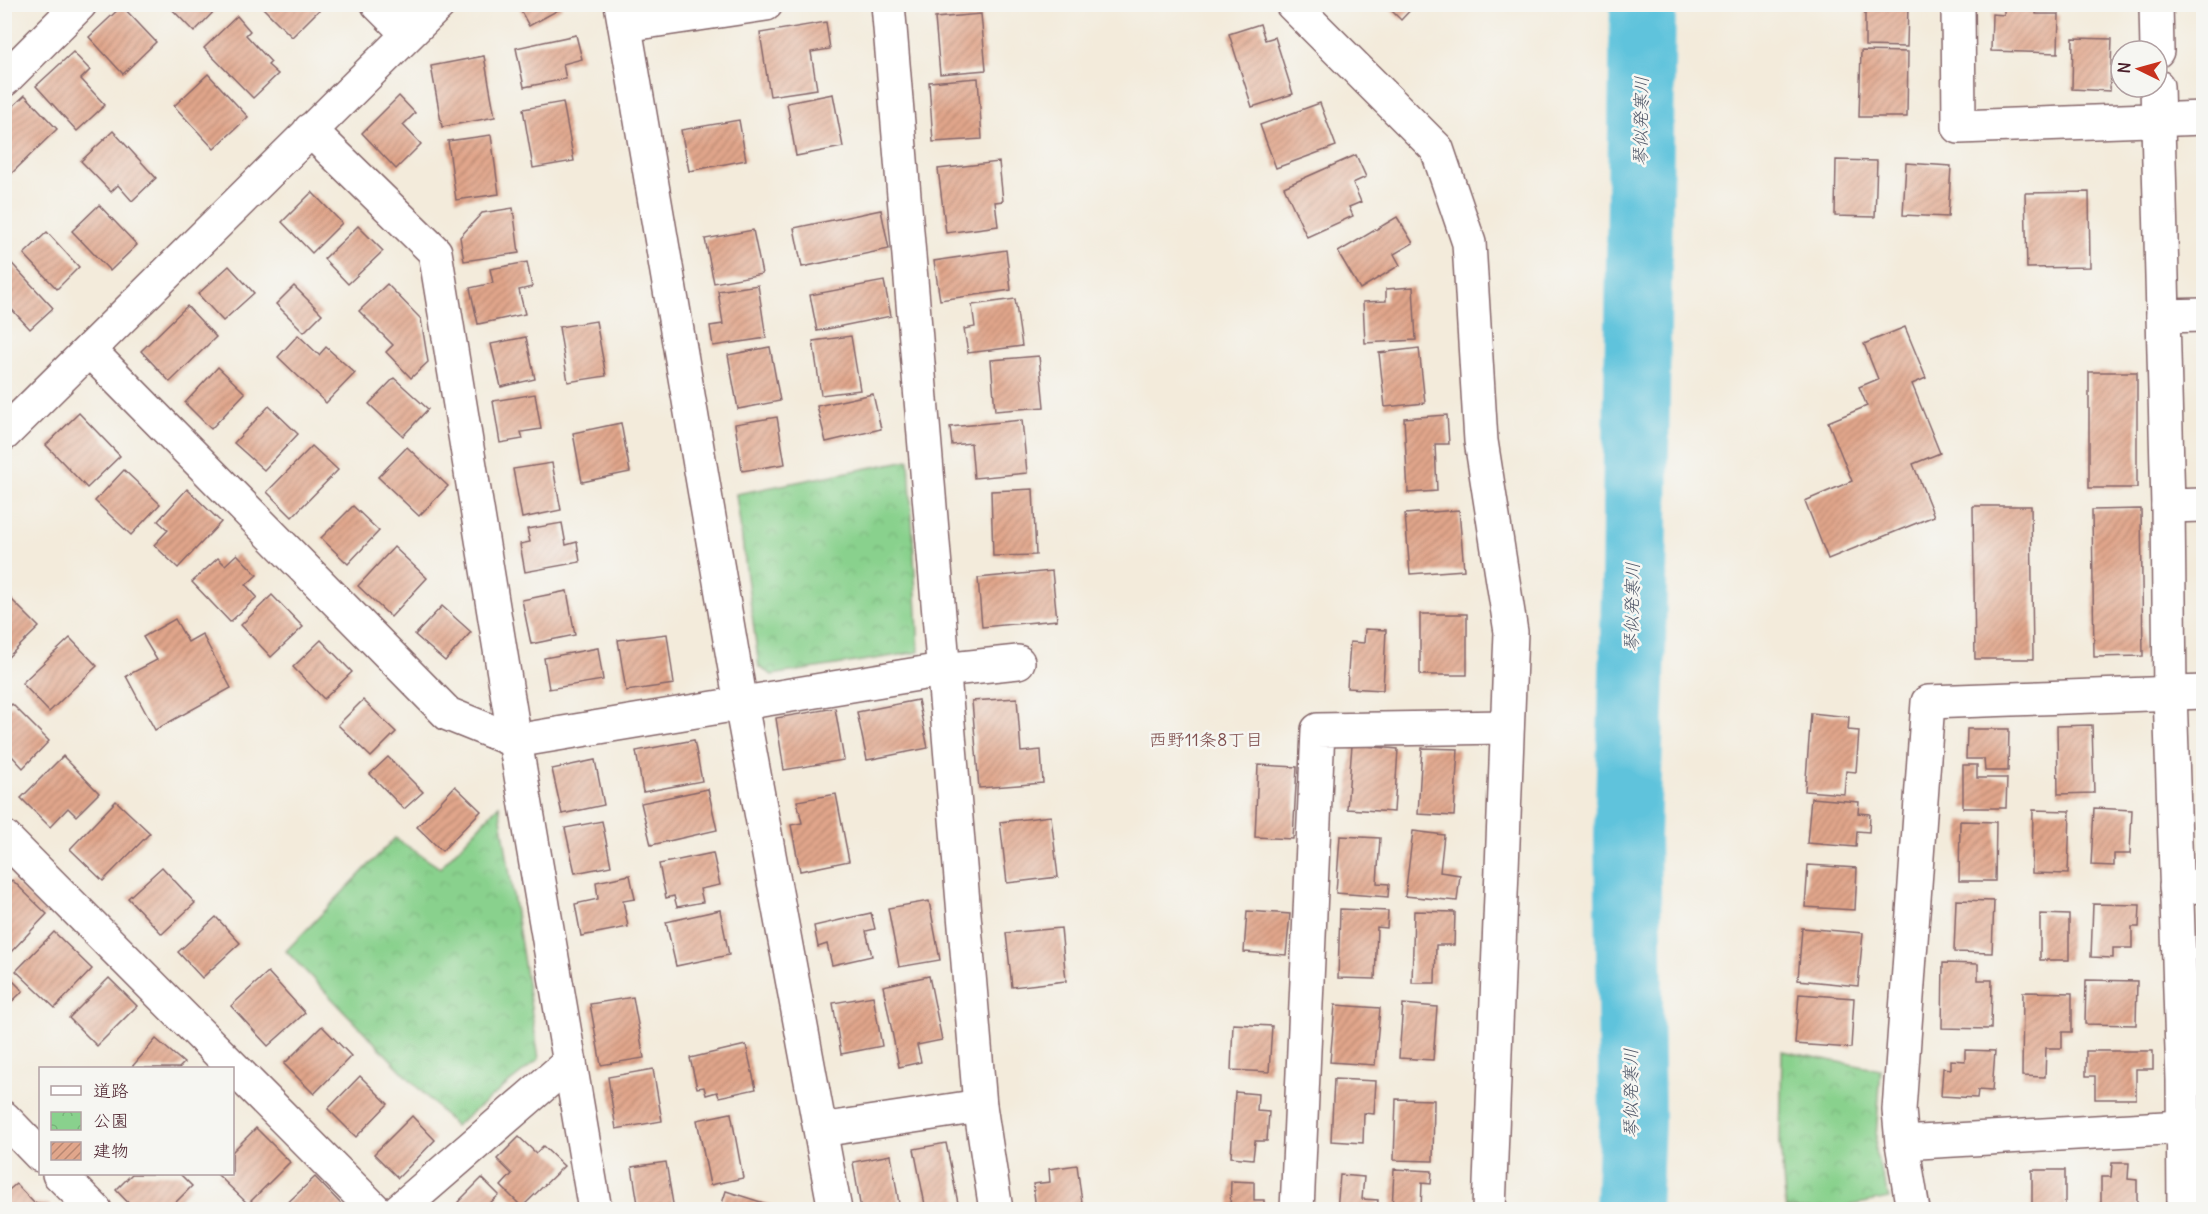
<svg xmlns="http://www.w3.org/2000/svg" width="2208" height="1214" font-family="Delius,'Klee One',sans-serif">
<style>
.park{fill:url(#park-crowns);stroke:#6a785c;stroke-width:1.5}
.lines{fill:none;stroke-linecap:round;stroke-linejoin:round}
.river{stroke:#5ec3dc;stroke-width:66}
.building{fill:url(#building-hatch)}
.street-casing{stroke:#856669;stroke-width:36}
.street{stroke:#fff;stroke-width:33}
.labels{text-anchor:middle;stroke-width:5;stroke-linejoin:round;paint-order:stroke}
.water-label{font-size:18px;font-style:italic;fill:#515869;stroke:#f6f6f2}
.neighbourhood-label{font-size:18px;fill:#7f4e4d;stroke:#f6f6f2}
</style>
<defs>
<pattern id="park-crowns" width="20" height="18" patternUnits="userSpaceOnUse" patternTransform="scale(1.5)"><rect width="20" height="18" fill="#89d18d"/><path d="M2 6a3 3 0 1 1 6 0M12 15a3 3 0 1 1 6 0" fill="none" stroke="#78b37a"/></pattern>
<pattern id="building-hatch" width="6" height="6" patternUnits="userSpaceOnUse" patternTransform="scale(1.5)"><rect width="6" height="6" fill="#e1a68b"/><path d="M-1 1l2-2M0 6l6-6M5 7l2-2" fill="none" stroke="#b88772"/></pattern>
</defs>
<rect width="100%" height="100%" fill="#f6f6f2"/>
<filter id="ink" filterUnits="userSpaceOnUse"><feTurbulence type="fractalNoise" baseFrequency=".0167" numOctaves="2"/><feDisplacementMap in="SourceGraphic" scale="12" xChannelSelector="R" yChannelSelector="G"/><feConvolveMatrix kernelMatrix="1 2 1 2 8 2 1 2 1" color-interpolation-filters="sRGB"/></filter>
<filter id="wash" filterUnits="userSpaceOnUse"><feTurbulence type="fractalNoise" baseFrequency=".008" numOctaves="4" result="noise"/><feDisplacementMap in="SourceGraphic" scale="24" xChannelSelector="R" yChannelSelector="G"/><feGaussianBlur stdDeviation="1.35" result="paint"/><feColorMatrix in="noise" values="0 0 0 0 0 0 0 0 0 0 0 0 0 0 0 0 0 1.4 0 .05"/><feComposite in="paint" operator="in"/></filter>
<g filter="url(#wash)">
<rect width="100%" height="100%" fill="#f3ebdb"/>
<g class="park">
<polygon points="909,460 919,652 772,675 759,667 736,494"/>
<polygon points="499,805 539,1059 455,1126 286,951 395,838 440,868"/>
<polygon points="1782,1051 1881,1070 1875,1151 1889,1198 1833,1209 1786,1209 1780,1143"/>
</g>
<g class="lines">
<polyline class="river" points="1628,1210 1632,1120 1627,836 1633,646 1643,4"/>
</g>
<g id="blocks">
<g class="building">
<polygon points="167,4 221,4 194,32"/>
<polygon points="259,4 325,4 292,37"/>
<polygon points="517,4 560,4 562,8 529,26"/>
<polygon points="928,4 970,4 970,9 929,13"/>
<polygon points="1385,4 1416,4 1401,20"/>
<polygon points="1865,4 1908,4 1907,47 1865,46"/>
<polygon points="2004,4 2036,4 2036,14 2059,14 2058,53 1991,51 1992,14 2004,15"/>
<polygon points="122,6 156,42 123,74 89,37"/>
<polygon points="981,14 986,70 940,74 935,18"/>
<polygon points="237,16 250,31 246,35 271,62 268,65 278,74 253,98 204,48"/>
<polygon points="826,22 830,49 811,52 817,89 770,96 760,33"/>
<polygon points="1260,24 1265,40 1275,37 1293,94 1252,107 1229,34"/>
<polygon points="576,35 582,59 563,64 566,79 524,87 516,48"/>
<polygon points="2073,38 2112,39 2110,91 2072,89"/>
<polygon points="1861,51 1908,52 1907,117 1859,117"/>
<polygon points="73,52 90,70 81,79 105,105 77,131 36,86"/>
<polygon points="484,56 495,117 442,127 431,66"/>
<polygon points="208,74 248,117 214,149 174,106"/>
<polygon points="978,78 982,139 933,142 929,82"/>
<polygon points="833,94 843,147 796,156 787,103"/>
<polygon points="25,95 57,129 11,174 4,167 4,115"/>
<polygon points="399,96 415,113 403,125 421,144 396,169 362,133"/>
<polygon points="563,102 574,161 533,168 523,109"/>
<polygon points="1320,103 1336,146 1276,168 1260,125"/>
<polygon points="739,120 746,160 689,171 681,130"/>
<polygon points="113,131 156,178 132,201 118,185 111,192 81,161"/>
<polygon points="491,135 499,194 456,200 448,141"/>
<polygon points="1356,155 1366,177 1353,183 1361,202 1349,207 1353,216 1307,237 1284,187"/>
<polygon points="1836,160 1877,161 1875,217 1835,216"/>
<polygon points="999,162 1003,201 995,202 998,226 946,233 938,169"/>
<polygon points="1906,163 1951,166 1948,217 1903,215"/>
<polygon points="312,192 342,223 312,253 282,222"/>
<polygon points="2089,192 2090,267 2027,268 2025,193"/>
<polygon points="99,205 137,245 110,271 72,231"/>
<polygon points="513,208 519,253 464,261 460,237 482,213"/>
<polygon points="881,210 889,249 802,267 794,228"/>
<polygon points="1397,217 1413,243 1394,254 1400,265 1360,289 1338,252"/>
<polygon points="358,226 383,251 348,284 324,259"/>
<polygon points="753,230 762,274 714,283 705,239"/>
<polygon points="47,232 79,267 57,289 24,254"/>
<polygon points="1006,250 1011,290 940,300 934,261"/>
<polygon points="4,255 53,308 30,329 4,301"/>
<polygon points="527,262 532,287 519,290 525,314 478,324 470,288 493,283 490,269"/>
<polygon points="229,266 254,293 223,321 198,294"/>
<polygon points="884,281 891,316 817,331 810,295"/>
<polygon points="387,284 421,319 428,362 411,378 386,352 393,345 359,311"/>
<polygon points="758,285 766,338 713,346 710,326 723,324 718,291"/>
<polygon points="294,286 322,314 304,332 276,304"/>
<polygon points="1413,287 1416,340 1365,343 1363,302 1386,301 1386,289"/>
<polygon points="1015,299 1022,346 968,353 964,329 975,327 972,305"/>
<polygon points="187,306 216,337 170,382 141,351"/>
<polygon points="596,321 606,376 568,382 559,327"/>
<polygon points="1905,327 1926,378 1912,384 1940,453 1913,464 1934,516 1828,559 1805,501 1852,481 1828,422 1867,406 1859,387 1878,379 1864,344"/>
<polygon points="298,335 319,355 326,347 355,373 326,403 278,357"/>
<polygon points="851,336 860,390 821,395 813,341"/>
<polygon points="526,337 535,379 501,387 491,344"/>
<polygon points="770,347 780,401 738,409 728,355"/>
<polygon points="1419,348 1425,403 1385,407 1379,353"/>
<polygon points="1039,356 1044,407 995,411 991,360"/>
<polygon points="218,367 245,393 211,429 185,403"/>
<rect x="2089" y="372" width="48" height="116"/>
<polygon points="394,378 428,409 403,436 369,404"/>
<polygon points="535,394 541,429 521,432 523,439 500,443 493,401"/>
<polygon points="873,394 881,429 826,442 817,406"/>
<polygon points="269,406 298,434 264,470 234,443"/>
<polygon points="79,413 120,456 87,488 46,445"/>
<polygon points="1447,415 1449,444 1435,444 1437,491 1408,493 1404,418"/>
<polygon points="777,417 785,464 742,471 735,424"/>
<polygon points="1022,420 1027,473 974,478 971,443 952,445 950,427"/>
<polygon points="621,423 630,472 582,482 573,433"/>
<polygon points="312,446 338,470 292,517 267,492"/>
<polygon points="407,447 448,486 419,516 378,477"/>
<polygon points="552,463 561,510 522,518 513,469"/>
<polygon points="124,470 160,504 131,535 95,501"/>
<polygon points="187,489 221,522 178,568 154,545 168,530 158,521"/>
<polygon points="1033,489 1036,555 993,556 991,491"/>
<polygon points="353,506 379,531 348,564 321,538"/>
<polygon points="1973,506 2031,506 2033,659 1975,659"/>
<polygon points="2141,509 2143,656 2094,657 2092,510"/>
<polygon points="1459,510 1464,570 1410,574 1405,514"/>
<polygon points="562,523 566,545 577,542 580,562 525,572 520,544 530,542 527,529"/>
<polygon points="394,547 427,578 391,617 358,586"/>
<polygon points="237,554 257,575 246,585 257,597 230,622 192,582 218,558 225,565"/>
<polygon points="1052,571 1057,620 982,627 978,578"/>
<polygon points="567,591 575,635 531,644 522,600"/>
<polygon points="4,592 39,627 4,661"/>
<polygon points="272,595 303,627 271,657 241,625"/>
<polygon points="442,606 471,632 445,661 415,635"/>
<rect x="1420" y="614" width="47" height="61"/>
<polygon points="175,619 188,642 202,634 231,688 155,730 126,676 157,660 143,637"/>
<polygon points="1365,629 1386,630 1383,690 1347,688 1350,642 1364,643"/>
<polygon points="667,634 674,684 626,691 618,640"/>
<polygon points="70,638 97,666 49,712 22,683"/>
<polygon points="321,640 352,672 324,699 293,667"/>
<polygon points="598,648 603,680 549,689 544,658"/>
<polygon points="1017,698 1021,752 1041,750 1043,783 979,788 972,701"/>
<polygon points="363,700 396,732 371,757 338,725"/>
<polygon points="918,700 928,748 867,760 857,712"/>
<polygon points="12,704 49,741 23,768 12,756 4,764 4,712"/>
<polygon points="835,708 844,760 784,770 776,718"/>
<polygon points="1811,713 1849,717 1848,730 1859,731 1856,772 1846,771 1844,794 1805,791"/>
<polygon points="2092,725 2094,793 2058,794 2057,726"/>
<polygon points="1967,729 2009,729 2008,771 1985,771 1984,759 1966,759"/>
<polygon points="694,740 702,781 643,792 636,751"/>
<polygon points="1352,745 1398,749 1394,812 1347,809"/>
<polygon points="1422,748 1458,749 1454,816 1418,814"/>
<polygon points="63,756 99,793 76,816 68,808 50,827 21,798"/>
<polygon points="388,757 423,792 404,809 370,774"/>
<polygon points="595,760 604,805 562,814 552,769"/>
<polygon points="1258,765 1297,767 1293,839 1255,837"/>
<polygon points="1963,765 1977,765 1977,778 2007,778 2006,808 1963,808"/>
<polygon points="455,786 481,811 442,851 417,827"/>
<polygon points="708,789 717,830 651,845 641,803"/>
<polygon points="836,794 849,861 800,871 791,825 802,823 797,801"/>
<polygon points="1811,798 1859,802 1858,813 1870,814 1869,832 1857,831 1856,847 1807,843"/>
<polygon points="116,801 150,833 103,881 70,849"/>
<polygon points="2094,808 2132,810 2130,854 2114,854 2114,866 2091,865"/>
<polygon points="2033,810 2070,811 2068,874 2032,873"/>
<polygon points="1051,816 1058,877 1007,883 1000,822"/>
<polygon points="602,821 611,866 575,873 565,828"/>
<polygon points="1960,821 1996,822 1995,881 1959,881"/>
<polygon points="1413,831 1444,835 1440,872 1460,875 1457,901 1405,896"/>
<polygon points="1340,836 1380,838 1377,883 1389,884 1388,897 1336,893"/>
<polygon points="713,853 720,885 700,889 703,902 677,907 674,896 666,898 659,864"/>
<polygon points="1808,865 1857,868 1855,910 1805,907"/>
<polygon points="162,867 195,903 162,934 128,898"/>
<polygon points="630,875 635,899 623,901 628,927 581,936 575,904 598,899 596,882"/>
<polygon points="12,880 47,914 8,955 4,952 4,888"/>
<polygon points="1956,900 1994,901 1992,953 1954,952"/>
<polygon points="929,901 940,960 899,967 888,908"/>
<polygon points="2093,904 2140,905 2139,927 2132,927 2132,948 2113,948 2113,958 2091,957"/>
<polygon points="1340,909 1388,911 1387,928 1377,927 1375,979 1338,978"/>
<polygon points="720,910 729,955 676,966 666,922"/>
<polygon points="1247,911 1290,914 1286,955 1244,952"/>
<polygon points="1414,911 1455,912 1454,945 1436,945 1435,983 1412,983"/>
<polygon points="871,913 875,929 866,931 872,956 832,965 827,944 818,947 814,926"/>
<polygon points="2040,914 2069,915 2069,960 2040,960"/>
<polygon points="216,917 240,943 202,978 178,952"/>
<polygon points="1061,928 1066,981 1012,987 1006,933"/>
<polygon points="1802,928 1863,933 1858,986 1798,980"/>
<polygon points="54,932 92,969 55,1008 16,971"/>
<polygon points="1943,963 1978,964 1978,980 1992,980 1991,1029 1942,1028"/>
<polygon points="4,972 23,991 4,1009"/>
<polygon points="268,972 305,1013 268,1046 231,1006"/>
<polygon points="929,976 942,1040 917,1045 921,1062 899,1067 883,986"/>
<polygon points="109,978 137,1006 97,1046 69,1018"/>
<polygon points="2086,980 2137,981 2136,1025 2085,1024"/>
<polygon points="2023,992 2072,993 2072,1032 2062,1032 2062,1048 2046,1048 2045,1077 2022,1076"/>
<polygon points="1799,994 1854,998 1851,1048 1795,1044"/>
<polygon points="873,996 882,1046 841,1054 833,1003"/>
<polygon points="633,997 644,1058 601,1065 590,1004"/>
<polygon points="1403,1004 1437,1007 1433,1060 1399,1058"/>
<polygon points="1335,1005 1380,1008 1375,1065 1330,1062"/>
<polygon points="1233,1024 1272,1026 1269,1072 1231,1070"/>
<polygon points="322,1026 351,1056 314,1094 284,1064"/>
<polygon points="156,1039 184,1063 179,1068 131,1068"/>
<polygon points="746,1045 756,1089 719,1097 717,1092 706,1095 704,1087 697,1088 690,1058"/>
<polygon points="1965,1050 1995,1051 1992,1091 1978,1090 1977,1098 1941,1096 1943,1068 1951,1069 1951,1060 1965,1061"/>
<polygon points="2086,1051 2153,1051 2153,1069 2136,1069 2136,1099 2095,1099 2095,1076 2086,1076"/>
<polygon points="653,1069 662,1121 616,1129 608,1077"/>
<polygon points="360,1076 388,1104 356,1137 328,1109"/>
<polygon points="1334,1079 1376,1081 1374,1114 1364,1113 1363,1143 1331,1141"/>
<polygon points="1235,1092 1258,1094 1257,1111 1269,1112 1267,1141 1255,1141 1253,1159 1231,1157"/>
<polygon points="1396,1099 1434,1100 1433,1161 1394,1160"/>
<polygon points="731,1113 743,1178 710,1185 697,1120"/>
<polygon points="412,1116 435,1140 398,1178 374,1154"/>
<polygon points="256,1128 290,1162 248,1204 217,1174 232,1174 232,1152"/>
<polygon points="519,1137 536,1153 543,1146 564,1166 522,1207 501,1186 512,1174 497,1159"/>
<polygon points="946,1143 959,1208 926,1210 914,1149"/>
<polygon points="891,1155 900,1210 861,1210 853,1162"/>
<polygon points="666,1162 674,1210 639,1210 632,1167"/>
<polygon points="2112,1163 2129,1163 2128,1179 2137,1180 2137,1210 2101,1210 2101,1177 2111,1177"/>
<polygon points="1077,1165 1083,1210 1036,1210 1033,1184 1050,1182 1049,1169"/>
<polygon points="1394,1169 1432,1171 1431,1184 1422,1183 1421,1210 1392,1210"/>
<rect x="2032" y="1170" width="33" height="40"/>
<polygon points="132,1174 180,1174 192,1186 168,1210 135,1210 116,1190"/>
<polygon points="1340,1175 1364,1177 1362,1199 1378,1200 1377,1210 1337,1210"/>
<polygon points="315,1177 343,1206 340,1210 280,1210"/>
<polygon points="482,1178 499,1195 490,1203 496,1210 465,1210 458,1202"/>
<polygon points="1231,1181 1254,1182 1254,1200 1264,1200 1264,1210 1230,1210"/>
<polygon points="16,1184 34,1203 50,1204 50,1210 4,1210 4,1194"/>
<polygon points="726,1191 783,1209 783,1210 720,1210"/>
</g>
</g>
</g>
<g filter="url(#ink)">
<use href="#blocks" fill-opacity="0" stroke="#856669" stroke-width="1.5"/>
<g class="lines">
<defs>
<g id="street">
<polyline points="378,4 408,34"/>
<polyline points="621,4 741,704 835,1210"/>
<polyline points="888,4 980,1106 996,1210"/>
<polyline points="1292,4 1437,149 1469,243 1481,441 1511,632 1489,1210"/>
<polyline points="1958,4 1959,127 2204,118"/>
<polyline points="2156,4 2157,51"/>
<polyline points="625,25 766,4"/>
<polyline points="4,80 80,4"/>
<polyline points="2157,86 2168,506 2170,693 2183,1080 2184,1210"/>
<polyline points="310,130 435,252 515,741 595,1210"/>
<polyline points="2163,316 2204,315"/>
<polyline points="90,351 448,714 515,741 942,670 1018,662"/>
<polyline points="4,434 439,4"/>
<polyline points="2168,506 2204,505"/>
<polyline points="4,837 375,1210"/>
<polyline points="2176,887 2204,886"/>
<polyline points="4,1118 40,1155"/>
<polyline points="821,1130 980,1106"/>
<polyline points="1902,1143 2182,1127"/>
<polyline points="59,1174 95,1210"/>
<polyline points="399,1210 570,1062"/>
<polyline points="1297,1210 1318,730 1507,727"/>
<polyline points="1913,1210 1902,1143 1899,1110 1928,702 2204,692"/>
</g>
</defs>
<use href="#street" class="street-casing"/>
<use href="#street" class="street"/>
</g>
</g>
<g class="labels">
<g class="water-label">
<text transform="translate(1641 121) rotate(-89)" y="6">琴似発寒川</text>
<text transform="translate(1632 607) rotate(-89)" y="6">琴似発寒川</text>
<text transform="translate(1631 1093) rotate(-90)" y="6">琴似発寒川</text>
</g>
<g class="neighbourhood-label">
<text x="1206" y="746">西野11条8丁目</text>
</g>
</g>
<rect width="2208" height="1214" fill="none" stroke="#f6f6f2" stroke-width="24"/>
<rect x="39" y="1067" width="195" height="108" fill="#f6f6f2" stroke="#b1a0a2" stroke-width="1.5"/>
<rect x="51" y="1086" width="30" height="9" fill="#ffffff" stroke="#b1a0a2" stroke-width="1.5"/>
<text x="93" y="1097" font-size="18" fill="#4a1f2b">道路</text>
<rect x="51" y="1112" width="30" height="18" fill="url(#park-crowns)" stroke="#b1a0a2" stroke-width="1.5"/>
<text x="93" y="1127" font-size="18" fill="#4a1f2b">公園</text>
<rect x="51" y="1142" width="30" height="18" fill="url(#building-hatch)" stroke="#b1a0a2" stroke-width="1.5"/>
<text x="93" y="1157" font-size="18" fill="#4a1f2b">建物</text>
<g transform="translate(2139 69) rotate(275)"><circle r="28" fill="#f6f6f2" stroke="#b1a0a2" stroke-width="1.5"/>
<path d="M0-4.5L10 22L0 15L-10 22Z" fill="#c8321e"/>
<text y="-9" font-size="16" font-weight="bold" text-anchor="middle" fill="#4a1f2b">N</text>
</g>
</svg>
